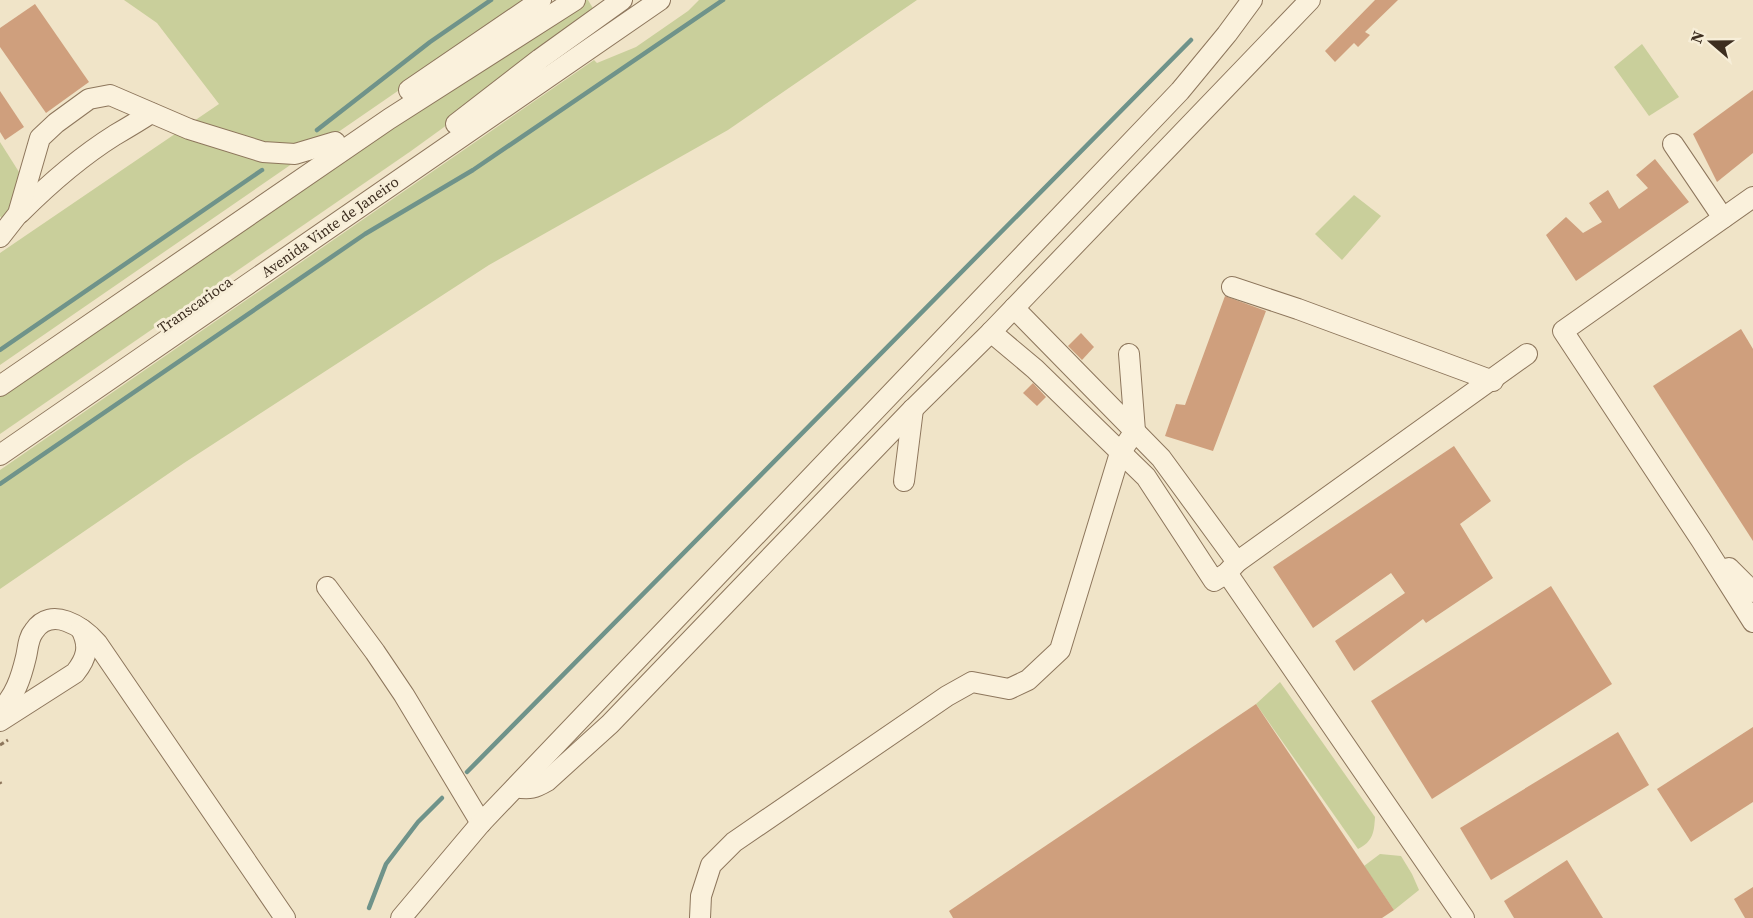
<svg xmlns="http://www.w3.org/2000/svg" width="1753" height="918" font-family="'Source Serif 4',serif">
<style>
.green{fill:#c9cf9b}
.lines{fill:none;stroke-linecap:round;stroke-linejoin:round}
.stream{stroke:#6f938a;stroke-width:4.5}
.building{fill:#cf9f7d}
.minor-casing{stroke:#8d765c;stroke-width:22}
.path{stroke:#8d765c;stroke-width:3;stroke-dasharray:4.5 3;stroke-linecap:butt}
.minor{stroke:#faf1dc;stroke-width:20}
.labels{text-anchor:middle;stroke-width:6;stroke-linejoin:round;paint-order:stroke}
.street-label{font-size:15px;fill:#3d2e20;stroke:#f7eed8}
</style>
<rect width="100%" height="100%" fill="#f0e4c8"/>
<g class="green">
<polygon points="124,0 530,0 0,365 0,253 219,104 157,23"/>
<polygon points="582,0 588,0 594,10 476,104 411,151 0,434 0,391"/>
<polygon points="699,0 917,0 728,130 489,265 184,463 0,589 0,470 594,60 597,63 636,47 688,11"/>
<polygon points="1642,44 1679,97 1649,116 1614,67"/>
<polygon points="0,142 19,172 12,221 5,224 0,216"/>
<polygon points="1354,195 1381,216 1342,260 1315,234"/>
<path d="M1280,682l95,135c-1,16 -2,24 -17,32l-102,-145z"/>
<polygon points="1380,854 1401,856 1412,874 1419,890 1394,910 1364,866"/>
</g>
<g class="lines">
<g class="stream">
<polyline points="317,130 430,42 491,0"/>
<polyline points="0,350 262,170"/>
<polyline points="0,484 365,234 473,170 723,0"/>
<polyline points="467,772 1191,40"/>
<polyline points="369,908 386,864 418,822 442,798"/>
</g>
</g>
<g class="building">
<polygon points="1375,0 1398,0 1365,32 1370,35 1358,47 1354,43 1335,62 1325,51"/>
<polygon points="35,4 89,82 46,113 0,47 0,28"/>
<polygon points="1753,90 1753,153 1717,182 1693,134"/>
<polygon points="0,91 24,127 5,140 0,132"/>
<polygon points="1655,159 1689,202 1576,281 1546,235 1566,217 1583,233 1602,222 1589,203 1608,190 1619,209 1648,188 1636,175"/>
<polygon points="1225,296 1266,311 1213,451 1165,436 1176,404 1185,405"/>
<polygon points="1741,329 1753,349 1753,541 1653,386"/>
<polygon points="1081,333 1094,347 1082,360 1068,346"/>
<polygon points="1033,383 1046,397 1037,406 1023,393"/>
<polygon points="1454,446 1491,501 1460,524 1493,578 1426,623 1423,619 1354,671 1335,641 1405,593 1391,573 1313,628 1273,567"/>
<polygon points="1551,586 1612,684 1432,799 1371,701"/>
<polygon points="1256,704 1394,910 1382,918 953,918 949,911"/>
<polygon points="1753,727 1753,802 1691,842 1657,789"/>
<polygon points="1618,732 1649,785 1491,880 1460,828"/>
<polygon points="1567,860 1603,918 1514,918 1504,901"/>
<polygon points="1753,887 1753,918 1745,918 1734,899"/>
</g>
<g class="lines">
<defs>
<g id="minor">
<polyline points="409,90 541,0"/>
<polyline points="456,124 540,59 622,0"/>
<polyline points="1673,144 1723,218"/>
<polyline points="1753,197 1563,331 1701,540 1753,622"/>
<path d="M20,213c29,-29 60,-56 95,-78 12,-7 24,-14 36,-22"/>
<polyline points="0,237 18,214 40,138 56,123 89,99 110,95 189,129 263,152 295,154 335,142"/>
<polyline points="1232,287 1298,309 1493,381"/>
<polyline points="1014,308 1161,458 1237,562"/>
<polyline points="991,332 1035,369 1146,477 1214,581 1227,573 1237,562 1527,354"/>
<polyline points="0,386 389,119 575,0"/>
<polyline points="0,455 660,0"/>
<polyline points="904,481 913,409"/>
<polyline points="1729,568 1753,592"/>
<polyline points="1227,573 1464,918"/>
<polyline points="327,587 375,652 404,695 481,823"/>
<path d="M0,711c15,-15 21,-33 26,-54 2,-8 2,-19 8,-26 17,-26 49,-4 63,12l188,275"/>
<path d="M0,721l75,-48c12,-15 15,-27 6,-44"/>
<path d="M516,787c13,3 19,1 31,-6l63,-57 303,-315 78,-77 319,-332"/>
<polyline points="401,918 481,823 1180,91 1227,34 1252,0"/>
<polyline points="700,918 701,896 711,865 734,842 947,696 972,682 1009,689 1028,680 1060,650 1120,453 1135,431 1129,354"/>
</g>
</defs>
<use href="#minor" class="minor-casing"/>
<g class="path">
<polyline points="0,745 8,740"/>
<polyline points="0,782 1,784"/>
</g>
<use href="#minor" class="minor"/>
</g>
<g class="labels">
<g class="street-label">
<text transform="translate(330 227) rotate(-35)" y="5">Avenida Vinte de Janeiro</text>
<text transform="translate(195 305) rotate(-35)" y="5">Transcarioca</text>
</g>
</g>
<g transform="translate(1711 42) rotate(290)" stroke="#f7eed8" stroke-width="4.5" paint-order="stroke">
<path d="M0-4.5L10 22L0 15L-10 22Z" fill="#3d2e20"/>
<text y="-9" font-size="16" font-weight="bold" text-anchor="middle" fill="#3d2e20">N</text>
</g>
</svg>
